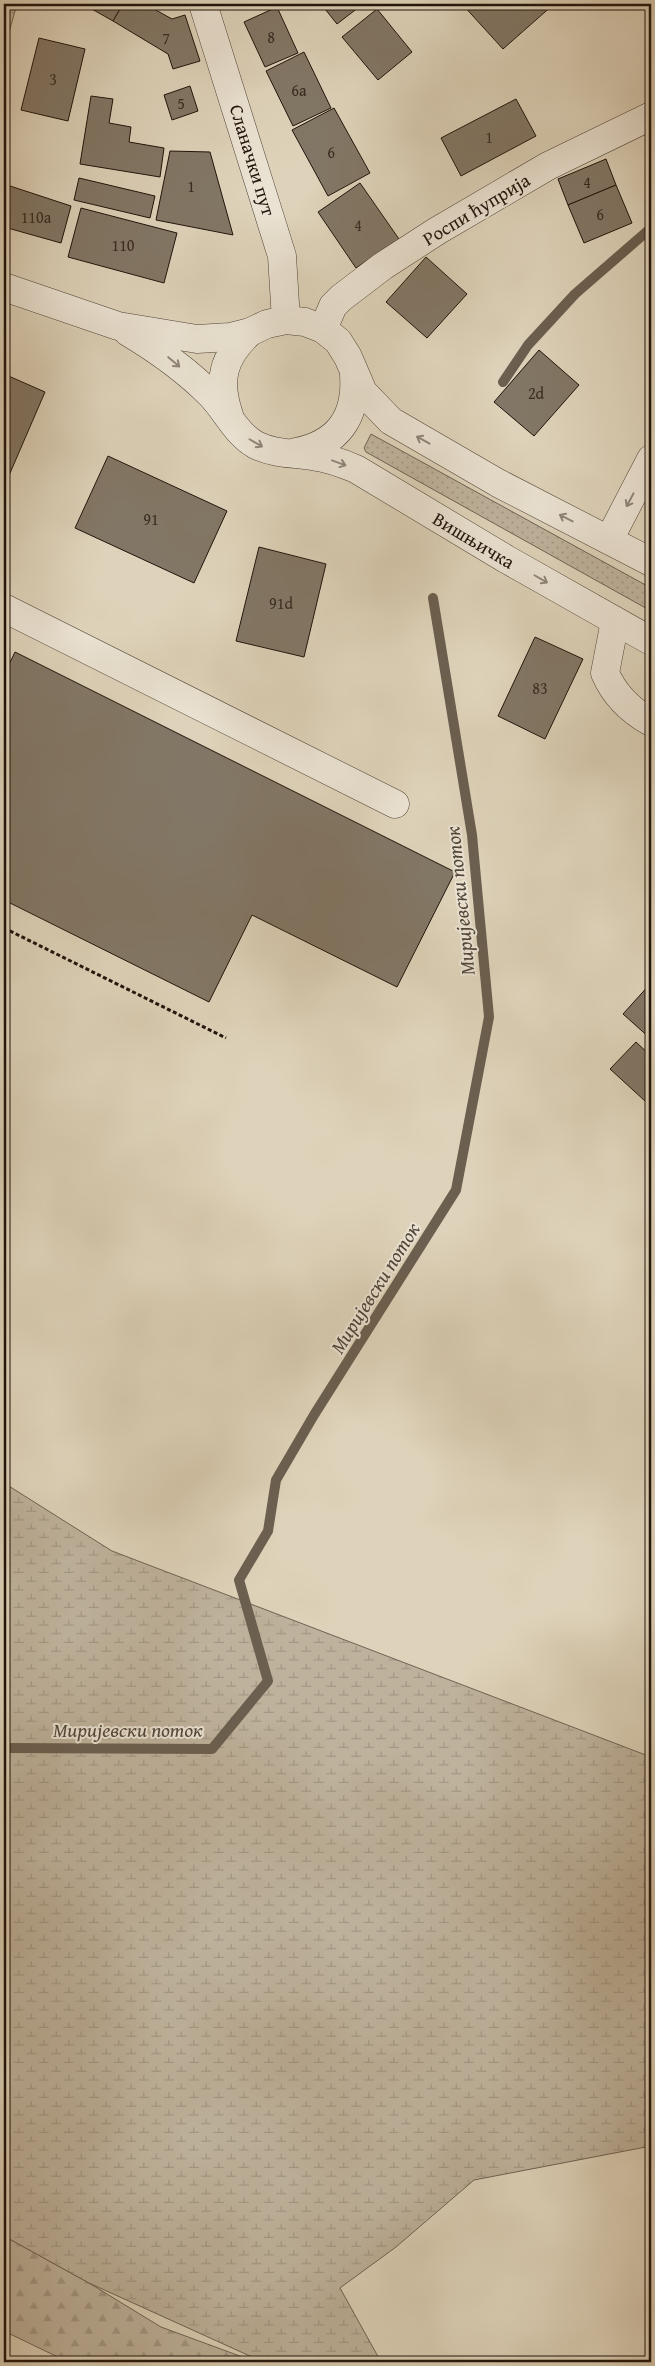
<svg xmlns="http://www.w3.org/2000/svg" width="655" height="2366" font-family="'Gentium Book Plus',serif">
<style>
.grass{fill:url(#grass-dots);stroke:#6e6254}
.forest{fill:url(#forest-firs);stroke:#6e6254}
.wetland{fill:url(#wetland-marsh);stroke:#6e6254}
.lines{fill:none;stroke-linecap:round;stroke-linejoin:round}
.stream{stroke:#6b5f50;stroke-width:10}
.building{fill:#827766;stroke:#1f130b}
.minor-casing{stroke:#4f4337;stroke-width:29}
.path{stroke:#1f130b;stroke-width:3;stroke-dasharray:4 2.5;stroke-linecap:butt}
.minor{stroke:#eae2d2;stroke-width:28}
.oneway{stroke:#8f8578}
.labels{text-anchor:middle;stroke-width:4;stroke-linejoin:round;paint-order:stroke}
.number-label{font-size:16px;fill:#382c22}
.street-label{font-size:19px;fill:#1f130b;stroke:#eae2d2}
.water-label{font-size:20px;font-style:italic;fill:#514639;stroke:#eae2d2}
</style>
<defs>
<pattern id="grass-dots" width="8" height="8" patternUnits="userSpaceOnUse" patternTransform="scale(1.25)"><rect width="8" height="8" fill="#beb29c"/><path d="M2 2h.1M6 6h.1" fill="none" stroke="#a39885" stroke-width="1.8" stroke-linecap="round"/></pattern>
<pattern id="forest-firs" width="22" height="20" patternUnits="userSpaceOnUse" patternTransform="scale(1.25)"><rect width="22" height="20" fill="#beb29c"/><path d="M5 1l3.5 6h-7zM16 11l3.5 6h-7z" fill="#a39885"/></pattern>
<pattern id="wetland-marsh" width="20" height="14" patternUnits="userSpaceOnUse" patternTransform="scale(1.25)"><rect width="20" height="14" fill="#beb29c"/><path d="M1 5h8M5 5V1M11 12h8M15 12V8" fill="none" stroke="#a39885"/></pattern>
</defs>
<rect width="100%" height="100%" fill="#ded3ba"/>
<filter id="stains"><feTurbulence type="fractalNoise" baseFrequency=".004" numOctaves="4"/><feColorMatrix values="0 0 0 0 .2 0 0 0 0 .09 0 0 0 0 .02 0 0 0 .5 -.17"/></filter>
<radialGradient id="worn" r=".72"><stop offset=".6" stop-color="#630" stop-opacity="0"/><stop offset="1" stop-color="#630" stop-opacity=".3"/></radialGradient>
<g class="grass">
<polygon points="4,4 17,4 4,50"/>
<polygon points="371,434 651,588 651,611 366,452 364,448"/>
</g>
<polygon class="forest" points="4,2236 89,2283 161,2327 256,2362 68,2362 4,2331"/>
<polygon class="wetland" points="4,1483 112,1551 651,1757 651,2146 474,2180 396,2247 340,2288 381,2362 263,2362 89,2283 4,2236"/>
<g class="lines">
<g class="stream">
<polyline points="503,382 528,345 575,294 651,228"/>
<polyline points="4,1748 212,1749 268,1681 239,1580 268,1531 276,1480 314,1415 456,1190 489,1017 472,835 433,598"/>
</g>
</g>
<g class="building">
<polygon points="83,4 123,4 113,21"/>
<polygon points="123,4 145,4 172,19 185,15 200,61 173,69 168,54 113,21"/>
<polygon points="321,4 363,4 337,24"/>
<polygon points="462,4 554,4 503,49"/>
<polygon points="277,7 298,53 265,67 244,22"/>
<polygon points="377,9 412,52 378,80 342,37"/>
<polygon points="39,38 85,49 68,121 21,110"/>
<polygon points="304,52 331,108 293,126 266,71"/>
<polygon points="190,86 198,111 172,120 164,95"/>
<polygon points="91,96 113,99 109,123 131,127 129,142 164,148 160,177 80,164"/>
<polygon points="516,99 536,136 461,176 441,138"/>
<polygon points="334,108 370,173 328,196 292,130"/>
<polygon points="170,151 210,152 233,235 156,220"/>
<polygon points="606,159 616,185 568,205 558,179"/>
<polygon points="79,178 155,196 150,218 74,200"/>
<polygon points="360,183 399,239 356,268 318,212"/>
<polygon points="4,184 71,206 61,243 4,227"/>
<polygon points="616,185 632,223 584,243 568,205"/>
<polygon points="81,208 177,233 164,283 68,257"/>
<polygon points="426,257 467,294 427,338 386,302"/>
<polygon points="539,350 579,385 534,436 494,402"/>
<polygon points="4,374 45,392 4,487"/>
<polygon points="108,456 227,511 194,583 75,528"/>
<polygon points="259,547 326,564 304,657 236,641"/>
<polygon points="535,637 583,659 545,739 498,716"/>
<polygon points="15,652 455,872 397,987 252,915 209,1002 4,900 4,675"/>
<polygon points="651,983 651,1039 623,1014"/>
<polygon points="636,1042 651,1056 651,1094 645,1101 610,1069"/>
</g>
<g class="lines">
<defs>
<g id="minor">
<polyline points="203,4 282,256 286,320"/>
<polyline points="4,287 118,326 197,339 230,337 250,332 267,324 286,320 305,322 323,329 338,341 348,357 363,392 391,421 498,483 651,562"/>
<polyline points="323,329 333,306 341,298 383,266 437,231 548,166 651,116"/>
<path d="M128,332c30,18 57,37 82,62 16,16 26,40 46,51 18,9 37,8 56,11 16,2 30,7 44,13l150,90 145,82"/>
<path d="M229,415c-12,-35 -6,-58 21,-83"/>
<path d="M296,452c42,-8 61,-35 58,-77"/>
<polyline points="609,540 651,459"/>
<polyline points="4,608 395,804"/>
<path d="M615,621l-10,52c9,21 26,38 46,49"/>
</g>
</defs>
<use href="#minor" class="minor-casing"/>
<polyline class="path" points="4,928 226,1038"/>
<use href="#minor" class="minor"/>
</g>
<defs><path id="oneway-shaft" d="M-6 0H5M1.5-3L5.5 0L1.5 3" fill="none" stroke-width="1.6" stroke-linecap="round" stroke-linejoin="round" transform="scale(1.25)"/></defs>
<g class="oneway">
<use href="#oneway-shaft" transform="translate(174 362) rotate(40)"/>
<use href="#oneway-shaft" transform="translate(423 440) rotate(-151)"/>
<use href="#oneway-shaft" transform="translate(256 443) rotate(30)"/>
<use href="#oneway-shaft" transform="translate(339 463) rotate(20)"/>
<use href="#oneway-shaft" transform="translate(630 500) rotate(118)"/>
<use href="#oneway-shaft" transform="translate(566 518) rotate(-153)"/>
<use href="#oneway-shaft" transform="translate(541 579) rotate(30)"/>
</g>
<g class="labels">
<g class="number-label">
<text x="271" y="43">8</text>
<text x="166" y="44">7</text>
<text x="53" y="85">3</text>
<text x="299" y="96">6a</text>
<text x="181" y="109">5</text>
<text x="489" y="143">1</text>
<text x="331" y="158">6</text>
<text x="587" y="188">4</text>
<text x="191" y="192">1</text>
<text x="600" y="220">6</text>
<text x="36" y="223">110a</text>
<text x="358" y="231">4</text>
<text x="123" y="251">110</text>
<text x="536" y="399">2d</text>
<text x="151" y="525">91</text>
<text x="281" y="609">91d</text>
<text x="540" y="694">83</text>
</g>
<g class="street-label">
<text transform="translate(253 160) rotate(73)" y="7">Сланачки пут</text>
<text transform="translate(476 209) rotate(-31)" y="7">Роспи ћуприја</text>
<text transform="translate(474 540) rotate(31)" y="7">Вишњичка</text>
</g>
<g class="water-label">
<text transform="translate(460 901) rotate(-96)" y="7">Миријевски поток</text>
<text transform="translate(375 1288) rotate(-58)" y="7">Миријевски поток</text>
<text x="128" y="1737">Миријевски поток</text>
</g>
</g>
<rect width="655" height="2366" fill="none" stroke="#ded3ba" stroke-width="20"/>
<rect x="5" y="5" width="645" height="2356" fill="none" stroke="#1f130b" stroke-width="2.5"/>
<rect x="10" y="10" width="635" height="2346" fill="none" stroke="#1f130b"/>
<rect width="100%" height="100%" filter="url(#stains)"/>
<rect width="100%" height="100%" fill="url(#worn)"/>
</svg>
